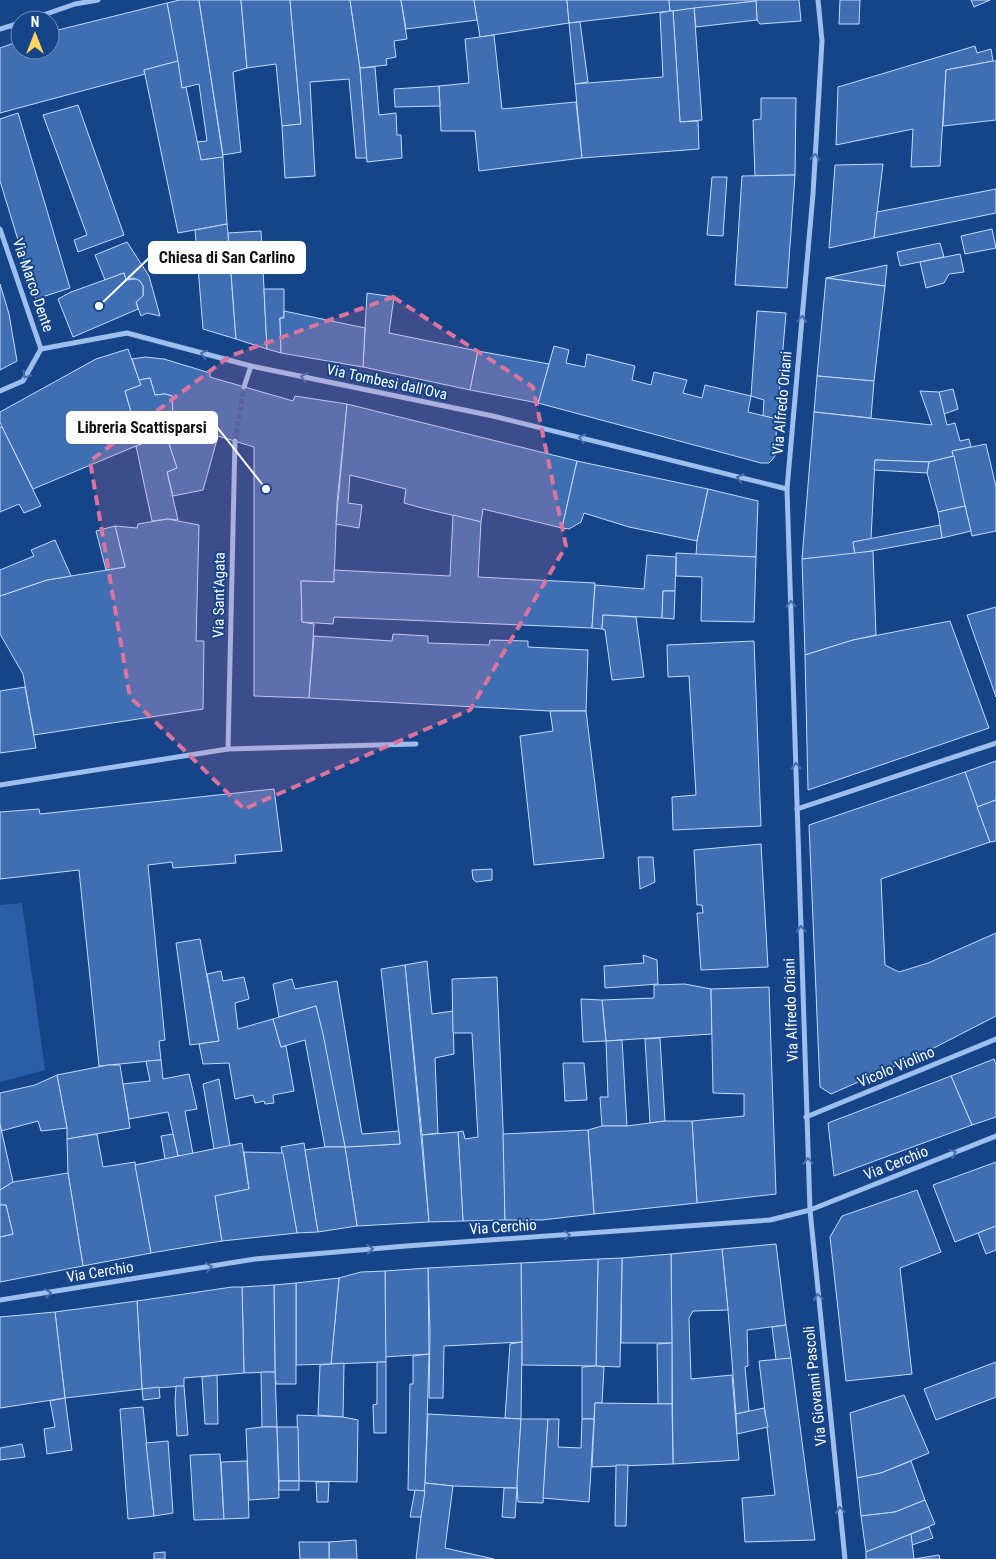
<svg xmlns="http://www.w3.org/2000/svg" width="996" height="1559" font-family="'Roboto Condensed',sans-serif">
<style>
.green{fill:#295da7}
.building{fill:#3f6eb2;stroke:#c4dbfa}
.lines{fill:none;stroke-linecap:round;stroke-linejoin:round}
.street-tunnel{stroke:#39609a;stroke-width:5;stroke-dasharray:5 2.5;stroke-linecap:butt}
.street{stroke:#9ebfee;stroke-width:5}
.oneway{stroke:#466fac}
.marked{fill:#da749d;fill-opacity:0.2;stroke:#da749d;stroke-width:4;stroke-dasharray:10 6;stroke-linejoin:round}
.labels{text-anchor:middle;stroke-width:4;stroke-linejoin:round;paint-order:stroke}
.street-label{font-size:15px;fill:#fff;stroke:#164488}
.leader{fill:none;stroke:#fff;stroke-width:2}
.callout-dot{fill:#fff;stroke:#164488;stroke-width:2}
.callout{fill:#fff;stroke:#fff;stroke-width:2}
.callout-label{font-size:16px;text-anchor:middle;font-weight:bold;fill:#111}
</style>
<rect width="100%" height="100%" fill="#164488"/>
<polygon class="green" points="22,903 45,1070 0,1082 0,905"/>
<g class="building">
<polygon points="180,0 199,0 223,157 201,160 197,142 207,141 199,84 182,88 167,3"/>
<polygon points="199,0 241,0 247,68 233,72 241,152 223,155"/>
<polygon points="241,0 290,0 301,124 282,126 276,64 247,68"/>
<polygon points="290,0 350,0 360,68 367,158 356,158 349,79 310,82 315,176 285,178 282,126 301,124"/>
<polygon points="350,0 401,0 407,39 394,41 396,57 386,59 387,65 360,68"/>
<polygon points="401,0 474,0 477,20 406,29"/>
<polygon points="474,0 567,0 569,23 480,37"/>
<polygon points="567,0 669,0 670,11 569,23"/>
<polygon points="669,0 756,0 756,1 673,11 670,11"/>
<polygon points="756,0 799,0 801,21 760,24 757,20"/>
<polygon points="840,0 860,0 859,24 839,24"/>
<polygon points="971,0 990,0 974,7"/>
<polygon points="756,1 757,20 696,27 694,8"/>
<polygon points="167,3 178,61 144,70 145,74 0,113 0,48 20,41 20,50 50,50 50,32"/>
<polygon points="694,8 702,120 680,122 673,11"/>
<polygon points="670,11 673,11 680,122 698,121 699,149 582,158 575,84 663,77 660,13"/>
<polygon points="580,22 588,82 575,84 569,23"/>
<polygon points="494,35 502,109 576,102 582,158 479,171 475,131 441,131 439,86 469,83 465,39"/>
<polygon points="975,46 977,53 991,49 993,61 946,70 940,166 911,167 913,129 836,145 838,87"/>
<polygon points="178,61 182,88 186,87 201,160 223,157 227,224 178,233 144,70"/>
<polygon points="993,61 996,61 996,120 943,126 946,70"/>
<polygon points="375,67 379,115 396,113 397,135 401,135 402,158 367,162 360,68"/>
<polygon points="439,86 440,106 395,107 394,89"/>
<polygon points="761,98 796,98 795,175 755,176 753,120 761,119"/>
<polygon points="78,105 124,235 78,252 74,240 87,235 43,115"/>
<polygon points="18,113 70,288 36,299 0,181 0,119"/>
<polygon points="883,164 874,238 829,248 835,165"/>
<polygon points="795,175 787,288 735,285 742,176"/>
<polygon points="712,177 727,177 723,236 707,235"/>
<polygon points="996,189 996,213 874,238 877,212"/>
<polygon points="227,224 228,233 236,339 203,329 195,230"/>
<polygon points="992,229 996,248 965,254 961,236"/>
<polygon points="261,231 264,289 267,349 236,339 228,233"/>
<polygon points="127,242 149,276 160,316 147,313 141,316 136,302 143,296 143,286 140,281 133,278 126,280 124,273 105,280 95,255"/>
<polygon points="940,243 944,257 900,266 897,252"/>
<polygon points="960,254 964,272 949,274 944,283 926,288 920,262"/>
<polygon points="887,265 885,286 826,278"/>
<polygon points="124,273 126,280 136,279 140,281 143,286 143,296 136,302 138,309 73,337 58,299 71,292"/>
<polygon points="826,278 885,286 874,381 817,376"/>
<polygon points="0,284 9,314 17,361 0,370"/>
<polygon points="264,289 284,289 284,318 280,318 281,353 267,349"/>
<polygon points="367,293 394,297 389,333 478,351 470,390 363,367"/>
<polygon points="284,311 365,328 363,367 281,353 280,318 284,318"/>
<polygon points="757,311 786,313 777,419 763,416 764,400 751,396"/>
<polygon points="554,346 569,350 566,363 585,367 587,354 635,366 632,380 651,385 654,372 687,380 683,393 702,398 705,385 751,396 748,412 777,419 775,456 772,460 769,463 761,463 538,403"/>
<polygon points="128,349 141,385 125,391 132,415 144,412 148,425 162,420 166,435 136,446 33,489 2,427 0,422 0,412 96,359"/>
<polygon points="478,351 549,364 538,403 470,390"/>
<polygon points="145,357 164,359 210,373 210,377 293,401 295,396 347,404 337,503 334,582 301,581 302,622 314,624 309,698 254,696 254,447 218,436 203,490 173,496 167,472 177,468 160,418 173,418 172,396 165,394 155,395 150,378 139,380 132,359"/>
<polygon points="817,376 874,381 871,418 814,412"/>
<polygon points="150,378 155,395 165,394 172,396 173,418 160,418 162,420 148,425 144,412 132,415 125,391 141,385 139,380"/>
<polygon points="953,389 958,409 944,414 939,392"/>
<polygon points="920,391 939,392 947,425 955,423 960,441 969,439 971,447 952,451 954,456 929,462 875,460 871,539 853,542 855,554 802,559 814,412 932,425"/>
<polygon points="347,404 577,461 562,528 483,509 481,522 426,509 404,503 406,489 350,475 348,503 362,505 359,528 336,524"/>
<polygon points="0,427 2,427 41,506 24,513 19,504 0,512"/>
<polygon points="166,435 177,468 167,472 178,520 168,519 152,521 136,446"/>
<polygon points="986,444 996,487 996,531 972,536 952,451"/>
<polygon points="954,456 965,506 938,512 927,473 929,462"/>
<polygon points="875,460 929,462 927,473 874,470"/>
<polygon points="577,461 708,489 697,541 629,527 584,513 581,522 569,529 562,528"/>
<polygon points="708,489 758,501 756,557 696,555 697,541"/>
<polygon points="965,506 971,531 942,538 938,512"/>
<polygon points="453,515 481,522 478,577 595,583 592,628 334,617 333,624 302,622 301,581 334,582 334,570 450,576"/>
<polygon points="168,519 199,525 196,641 204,641 203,709 34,735 23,674 0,634 0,596 47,580 125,567 115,526 137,528 138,524"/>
<polygon points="940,525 942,538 855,554 853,542"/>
<polygon points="115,526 125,567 106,570 96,531"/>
<polygon points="55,540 71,576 47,580 0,596 0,570 34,556 31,550"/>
<polygon points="873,551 876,635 853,640 805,655 802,559"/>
<polygon points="676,553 756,557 754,622 701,621 702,577 676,576"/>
<polygon points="647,555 676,557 675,591 663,591 662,618 603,615 602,629 592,628 595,585 644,589"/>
<polygon points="663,591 675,591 674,619 662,618"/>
<polygon points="996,607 996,697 967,615"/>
<polygon points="603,615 636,617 644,677 612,680 605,630 602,629"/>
<polygon points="950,621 989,728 808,790 805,655 853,640"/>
<polygon points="393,634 428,636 428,643 489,645 490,640 528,641 528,647 588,650 586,711 550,711 309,698 314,636 392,641"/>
<polygon points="754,641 761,826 673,830 672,797 696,795 689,676 668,677 667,645"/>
<polygon points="25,687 36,748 0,753 0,691"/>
<polygon points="550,711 586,711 604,858 534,865 520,736 553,731"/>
<polygon points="996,761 996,800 977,807 965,772"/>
<polygon points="965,772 990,842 881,879 885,965 899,972 928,963 996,933 996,1016 924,1053 831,1094 820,1087 809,825"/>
<polygon points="274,789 282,851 235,855 236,863 173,868 172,862 148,865 165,1040 159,1041 161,1060 99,1066 79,870 0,879 0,812 39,809 40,814"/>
<polygon points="996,800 996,841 990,842 977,807"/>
<polygon points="761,844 768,967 701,970 697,913 703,913 702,905 697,905 694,850"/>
<polygon points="638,857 653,857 655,882 640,889"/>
<polygon points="492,869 492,880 476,882 473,879 472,870"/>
<polygon points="200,939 219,1041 190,1045 176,943"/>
<polygon points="643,955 657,960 658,984 605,988 604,966 644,963"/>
<polygon points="427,961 432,1014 453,1011 454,1054 435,1058 438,1133 422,1135 405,965"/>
<polygon points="405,965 429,1222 357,1226 345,1147 400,1144 381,969"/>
<polygon points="221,971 223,981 244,977 249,999 235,1003 238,1029 273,1019 281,1047 286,1046 294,1091 273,1095 274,1103 265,1104 264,1101 255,1103 253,1095 235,1099 229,1063 203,1064 199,1044 219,1041 207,974"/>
<polygon points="497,977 504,1152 505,1220 463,1221 458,1132 463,1131 465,1139 478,1137 472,1033 453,1033 452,979"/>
<polygon points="292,979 295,989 337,981 362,1134 399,1131 400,1144 345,1147 316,1006 279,1017 273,984"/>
<polygon points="685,984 711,989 712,1034 606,1041 602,1000 654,998 654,985"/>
<polygon points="769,987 776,1194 697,1203 692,1121 744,1116 744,1094 713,1093 711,989"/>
<polygon points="581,999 602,1000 606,1041 583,1042"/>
<polygon points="316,1006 323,1034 345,1147 325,1147 305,1040 281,1047 273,1019"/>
<polygon points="660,1038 665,1121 650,1123 645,1039"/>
<polygon points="622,1040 627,1126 602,1126 600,1097 608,1097 606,1041"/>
<polygon points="994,1059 996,1065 996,1117 972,1125 951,1076"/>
<polygon points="161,1060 163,1079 189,1074 197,1109 185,1111 193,1154 178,1156 168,1112 129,1119 123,1084 150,1081 146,1061"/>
<polygon points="563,1063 584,1063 587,1100 565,1101"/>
<polygon points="108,1065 120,1065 130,1128 67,1139 67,1128 57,1075"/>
<polygon points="57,1075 67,1128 41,1131 38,1121 1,1131 0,1124 0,1093 35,1085"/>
<polygon points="951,1076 972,1125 834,1176 828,1123"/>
<polygon points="219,1079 230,1146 214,1149 203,1084"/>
<polygon points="665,1121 692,1121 697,1203 594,1214 588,1130 602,1126 627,1126"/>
<polygon points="0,1124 13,1182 0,1190"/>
<polygon points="588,1130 594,1214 542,1220 505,1220 503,1134"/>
<polygon points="458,1132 463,1221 429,1222 422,1135"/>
<polygon points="97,1134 103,1167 135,1162 151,1253 83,1266 68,1173 67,1139"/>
<polygon points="173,1134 178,1156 165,1159 161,1136"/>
<polygon points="242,1143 249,1189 215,1196 222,1241 151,1253 135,1165"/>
<polygon points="304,1143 318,1232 297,1233 281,1147"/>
<polygon points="325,1147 345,1147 357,1226 318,1232 305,1150"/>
<polygon points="244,1152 283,1153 297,1233 222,1241 215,1196 249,1189"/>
<polygon points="996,1162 996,1226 955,1242 933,1185"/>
<polygon points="68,1173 83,1266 0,1282 0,1237 13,1234 6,1205 0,1205 0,1190 13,1182"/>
<polygon points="917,1190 941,1252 900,1268 912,1374 846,1381 830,1237 842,1216"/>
<polygon points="0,1205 6,1205 13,1234 0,1237"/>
<polygon points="996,1226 996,1250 986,1254 978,1233"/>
<polygon points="776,1244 786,1325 747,1330 748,1366 745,1367 749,1411 736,1414 728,1310 722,1249"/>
<polygon points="722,1249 728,1310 693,1311 689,1318 691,1379 732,1375 739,1460 673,1464 671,1254"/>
<polygon points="671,1254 672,1343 621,1343 622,1258"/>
<polygon points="622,1258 620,1367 596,1366 598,1259"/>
<polygon points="598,1259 596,1366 522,1365 521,1263"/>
<polygon points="521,1263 522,1342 444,1346 443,1398 429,1398 430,1331 428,1268"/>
<polygon points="428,1268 429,1354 385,1357 385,1271"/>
<polygon points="385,1271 386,1362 331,1364 339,1278 361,1272"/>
<polygon points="339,1278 331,1364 296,1365 296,1283"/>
<polygon points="296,1283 296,1384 276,1384 275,1372 274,1285"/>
<polygon points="274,1285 275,1372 244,1373 242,1287"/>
<polygon points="232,1287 242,1287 244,1373 184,1378 184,1386 142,1389 137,1301"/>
<polygon points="137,1301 142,1389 65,1398 55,1312"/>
<polygon points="55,1312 65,1398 0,1408 0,1317"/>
<polygon points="786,1325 791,1358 776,1360 772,1327"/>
<polygon points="522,1342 521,1419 505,1418 510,1344"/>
<polygon points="672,1343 672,1404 658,1404 657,1344"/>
<polygon points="429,1354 425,1491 408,1490 410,1384 413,1384 413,1356"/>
<polygon points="791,1358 815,1540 745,1542 742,1498 775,1495 759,1361"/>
<polygon points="377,1362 386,1362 386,1433 374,1433 373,1405 377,1404"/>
<polygon points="996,1362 996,1397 936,1420 924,1389"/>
<polygon points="344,1363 343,1417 318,1415 320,1365"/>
<polygon points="596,1366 604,1367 602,1403 595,1403 594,1419 582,1419 582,1367"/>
<polygon points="261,1372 275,1372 277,1427 262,1427"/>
<polygon points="217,1375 218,1424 205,1424 202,1377"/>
<polygon points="176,1386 184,1386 188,1435 177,1436 175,1403"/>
<polygon points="159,1387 160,1398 143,1400 142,1389"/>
<polygon points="904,1395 929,1453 881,1473 857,1478 850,1413"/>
<polygon points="65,1398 72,1450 47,1454 44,1429 55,1427 50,1401"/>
<polygon points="595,1403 672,1404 673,1464 592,1467"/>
<polygon points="143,1407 154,1516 128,1519 120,1409"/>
<polygon points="764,1408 768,1427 737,1434 736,1414"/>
<polygon points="428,1414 521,1419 517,1488 453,1486 425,1483"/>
<polygon points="297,1415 343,1417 358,1420 357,1482 299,1481"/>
<polygon points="521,1419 548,1419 543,1503 518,1502 517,1483"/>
<polygon points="548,1419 559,1419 558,1447 581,1448 582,1419 594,1419 589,1502 543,1498"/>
<polygon points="262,1427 277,1427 279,1498 249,1500 246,1429"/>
<polygon points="277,1427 298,1427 299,1481 279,1481"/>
<polygon points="168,1441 173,1513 154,1516 146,1443"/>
<polygon points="22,1444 25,1457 0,1460 0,1448"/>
<polygon points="220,1454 224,1519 194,1520 190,1455"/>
<polygon points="247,1461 249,1518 224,1519 221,1462"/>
<polygon points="911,1461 925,1500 895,1512 861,1516 857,1478 881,1473"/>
<polygon points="616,1465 628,1465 626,1526 615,1526"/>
<rect x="279" y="1481" width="20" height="9"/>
<polygon points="316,1482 329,1482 328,1502 317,1502"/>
<polygon points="425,1483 453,1486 445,1548 494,1559 416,1559"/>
<polygon points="504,1488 517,1488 515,1518 502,1517"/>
<polygon points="415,1490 425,1491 421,1517 410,1517"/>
<polygon points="925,1500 935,1524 866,1552 861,1516 895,1512"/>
<polygon points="929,1527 933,1538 912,1545 911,1534"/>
<polygon points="911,1534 914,1559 866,1559 866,1552"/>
<polygon points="356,1540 357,1559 329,1559 329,1542"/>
<polygon points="299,1542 329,1542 329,1559 300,1559"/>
<polygon points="165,1552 165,1559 154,1559 154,1553"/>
<polygon points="939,1555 940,1559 914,1559"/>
</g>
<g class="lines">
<polyline class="street-tunnel" points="235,441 244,387"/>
<g class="street">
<polyline points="818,0 822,41 813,194 787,489 810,1210 845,1559"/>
<polyline points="29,20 75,4 98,0"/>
<polyline points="0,29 20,23"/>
<polyline points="0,229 41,349"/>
<polyline points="41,349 127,333 251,366 493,416 787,489"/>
<polyline points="244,387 251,366"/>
<polyline points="0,391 23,381 41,349"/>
<polyline points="228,749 235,441"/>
<polyline points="0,785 228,749 416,744"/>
<polyline points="797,809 996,743"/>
<polyline points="806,1117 996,1039"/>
<polyline points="0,1300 255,1259 406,1246 770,1220 810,1210 996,1136"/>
</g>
</g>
<defs><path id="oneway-chevron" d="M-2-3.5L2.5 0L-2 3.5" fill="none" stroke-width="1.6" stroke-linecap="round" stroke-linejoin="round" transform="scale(1.25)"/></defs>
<g class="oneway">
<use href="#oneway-chevron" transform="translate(815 157) rotate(-86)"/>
<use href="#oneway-chevron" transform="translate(802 319) rotate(-85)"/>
<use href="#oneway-chevron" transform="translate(204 354) rotate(-165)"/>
<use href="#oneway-chevron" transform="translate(26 375) rotate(125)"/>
<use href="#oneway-chevron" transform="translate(304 377) rotate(-168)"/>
<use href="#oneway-chevron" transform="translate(582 438) rotate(-166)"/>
<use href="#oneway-chevron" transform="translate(740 478) rotate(-166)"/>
<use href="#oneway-chevron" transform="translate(791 604) rotate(-92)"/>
<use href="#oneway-chevron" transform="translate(796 766) rotate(-92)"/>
<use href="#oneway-chevron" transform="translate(801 929) rotate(-92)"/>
<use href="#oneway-chevron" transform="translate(953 1153) rotate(-22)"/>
<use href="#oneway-chevron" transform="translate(808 1161) rotate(-92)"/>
<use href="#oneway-chevron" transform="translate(567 1235) rotate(-4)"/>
<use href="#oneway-chevron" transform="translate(370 1249) rotate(-5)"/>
<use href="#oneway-chevron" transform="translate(209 1267) rotate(-9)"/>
<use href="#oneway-chevron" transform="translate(48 1293) rotate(-8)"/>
<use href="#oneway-chevron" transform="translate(818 1297) rotate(-96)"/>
<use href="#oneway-chevron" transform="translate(840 1510) rotate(-96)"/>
</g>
<path class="marked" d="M393,297l140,90 33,159 -96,164 -226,99 -114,-112 -40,-236 140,-105z"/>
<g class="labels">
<g class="street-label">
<text transform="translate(33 285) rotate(71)" y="5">Via Marco Dente</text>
<text transform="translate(387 382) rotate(12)" y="5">Via Tombesi dall'Ova</text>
<text transform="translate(782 403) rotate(-85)" y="5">Via Alfredo Oriani</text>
<text transform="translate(219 595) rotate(-89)" y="5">Via Sant'Agata</text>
<text transform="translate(791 1010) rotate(-92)" y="5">Via Alfredo Oriani</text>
<text transform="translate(896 1067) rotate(-23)" y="5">Vicolo Violino</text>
<text transform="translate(896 1163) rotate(-22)" y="5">Via Cerchio</text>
<text transform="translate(503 1227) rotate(-4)" y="5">Via Cerchio</text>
<text transform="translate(100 1272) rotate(-9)" y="5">Via Cerchio</text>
<text transform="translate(815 1386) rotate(-96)" y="5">Via Giovanni Pascoli</text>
</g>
</g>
<path class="leader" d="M99 306L149 258M266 489L217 427"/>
<g class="callout-dot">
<circle cx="99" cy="306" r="5"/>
<circle cx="266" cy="489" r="5"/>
</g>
<g class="callout">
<rect x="149" y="242" width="156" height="31" rx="5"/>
<rect x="67" y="412" width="150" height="31" rx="5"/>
</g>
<g class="callout-label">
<text x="227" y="263">Chiesa di San Carlino</text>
<text x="142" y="433">Libreria Scattisparsi</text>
</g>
<g transform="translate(35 35)"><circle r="24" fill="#164488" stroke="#738fb8"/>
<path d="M0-4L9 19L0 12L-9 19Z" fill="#ffd55b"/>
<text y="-8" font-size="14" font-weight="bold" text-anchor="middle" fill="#ffffff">N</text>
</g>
</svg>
